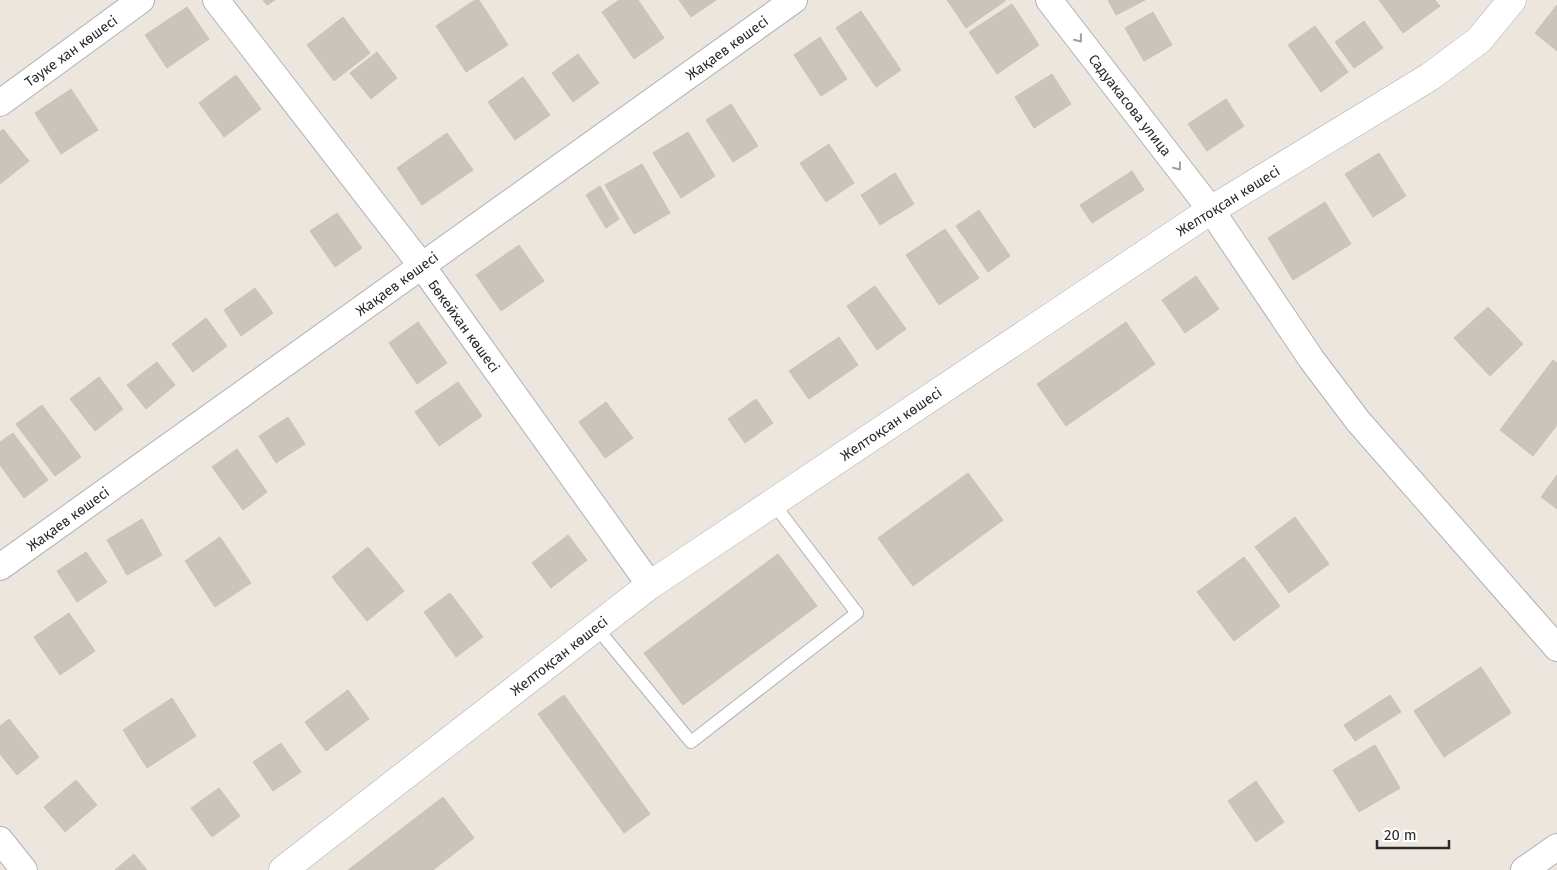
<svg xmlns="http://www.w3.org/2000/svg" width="1557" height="870" font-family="'Fira Sans',sans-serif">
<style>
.building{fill:#c9c4bc;stroke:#c9c2b7}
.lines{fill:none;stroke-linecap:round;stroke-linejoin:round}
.service-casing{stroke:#aeb1bb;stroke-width:14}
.minor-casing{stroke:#aeb1bb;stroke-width:28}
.tertiary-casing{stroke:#aeb1bb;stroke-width:29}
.service{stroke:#fff;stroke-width:12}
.minor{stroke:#fff;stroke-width:26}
.tertiary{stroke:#fff;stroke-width:28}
.oneway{stroke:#a0a0a0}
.labels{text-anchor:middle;stroke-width:4.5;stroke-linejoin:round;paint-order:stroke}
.street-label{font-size:14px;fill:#2b2b2b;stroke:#fff}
</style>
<rect width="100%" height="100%" fill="#ede6de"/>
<g class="building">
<polygon points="263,0 275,0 267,5"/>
<polygon points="475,0 479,0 508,45 466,72 436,26"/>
<polygon points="619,0 638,0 664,38 634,59 602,12"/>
<polygon points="679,0 716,0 691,17"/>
<polygon points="947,0 1005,0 1005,1 966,28"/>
<polygon points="1108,0 1145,0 1116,15"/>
<polygon points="1379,0 1435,0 1440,6 1403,33"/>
<polygon points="1012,4 1039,45 997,74 969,32"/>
<polygon points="1557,5 1557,51 1535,33"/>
<polygon points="187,7 209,39 167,68 145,35"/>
<polygon points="861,11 901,70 876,87 836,28"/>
<polygon points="1153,12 1172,45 1144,61 1125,28"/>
<polygon points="343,17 370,53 334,81 307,45"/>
<polygon points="1364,21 1383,48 1354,68 1335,42"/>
<polygon points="1315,26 1348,72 1321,92 1288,45"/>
<polygon points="820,37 847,79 821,96 794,55"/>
<polygon points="377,52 397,78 371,99 350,73"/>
<polygon points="578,54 599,83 573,102 552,73"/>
<polygon points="1052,74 1071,104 1034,128 1015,97"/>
<polygon points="236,75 261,109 224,137 199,103"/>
<polygon points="523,77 550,115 515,140 488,102"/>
<polygon points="71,89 98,130 61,154 35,113"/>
<polygon points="1226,99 1244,126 1207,151 1188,124"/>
<polygon points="731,104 758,146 733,162 706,120"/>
<polygon points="3,129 29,161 0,184 0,132"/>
<polygon points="688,132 715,176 681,198 653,153"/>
<polygon points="447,133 473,170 422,205 397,168"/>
<polygon points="829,144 854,183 826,202 800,163"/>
<polygon points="1379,153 1406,196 1373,217 1345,174"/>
<polygon points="642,164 670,213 634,234 605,185"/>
<polygon points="1132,171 1144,190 1092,223 1080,205"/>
<polygon points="895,173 914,204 880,225 861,195"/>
<polygon points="600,186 619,219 606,228 586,195"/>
<polygon points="1325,202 1351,244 1293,280 1268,238"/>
<polygon points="979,210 1010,256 988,272 956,226"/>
<polygon points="337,213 362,248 335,267 310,231"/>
<polygon points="945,229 979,278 939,305 906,255"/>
<polygon points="519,245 544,281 501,311 476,275"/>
<polygon points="1196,276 1219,309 1185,333 1162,300"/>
<polygon points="875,286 906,329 877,350 847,306"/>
<polygon points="255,288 273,313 241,336 224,310"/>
<polygon points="1488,307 1523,344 1490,376 1454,338"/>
<polygon points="206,318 227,346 193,372 172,344"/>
<polygon points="418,322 447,363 417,384 389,343"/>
<polygon points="1126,322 1155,364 1066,426 1037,384"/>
<polygon points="839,337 858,365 809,399 789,371"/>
<polygon points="1553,360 1557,363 1557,425 1533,456 1500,430"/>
<polygon points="157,362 175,385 146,409 127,385"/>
<polygon points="99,377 123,409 95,431 70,399"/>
<polygon points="458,382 482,416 439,446 415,412"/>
<polygon points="756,399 773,423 745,443 728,419"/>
<polygon points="606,402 633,438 605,458 579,422"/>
<polygon points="42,405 81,457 55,476 16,424"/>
<polygon points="288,417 305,444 276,463 259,436"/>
<polygon points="13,433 48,480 24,498 0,465 0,442"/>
<polygon points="237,449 267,492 243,510 212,467"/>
<polygon points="968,473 1003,520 913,586 878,538"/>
<polygon points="1557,475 1557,509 1541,497"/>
<polygon points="1295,517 1329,564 1289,593 1255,547"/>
<polygon points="142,519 162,555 127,575 107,540"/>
<polygon points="568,535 587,560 551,588 532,563"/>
<polygon points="220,537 251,583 215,607 185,561"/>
<polygon points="368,547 404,591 367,621 332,577"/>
<polygon points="86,552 107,582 77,602 57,571"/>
<polygon points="778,554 817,606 683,705 644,653"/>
<polygon points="1244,557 1280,606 1234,641 1197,592"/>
<polygon points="450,593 483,637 456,657 424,612"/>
<polygon points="69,613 95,651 60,675 34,637"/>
<polygon points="1481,667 1511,713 1444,757 1414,711"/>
<polygon points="348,690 369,719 326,751 305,722"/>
<polygon points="564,695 650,814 624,833 538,714"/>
<polygon points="1390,695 1401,712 1355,741 1344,725"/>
<polygon points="172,698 196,736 147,768 123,730"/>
<polygon points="9,719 39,757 17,775 0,754 0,726"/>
<polygon points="281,743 301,772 273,791 253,762"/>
<polygon points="1375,745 1400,788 1359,812 1333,770"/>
<polygon points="76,780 97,805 65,832 44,807"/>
<polygon points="1256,781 1284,822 1256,842 1228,801"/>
<polygon points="219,788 240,816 212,837 191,808"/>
<polygon points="443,797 474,838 433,870 348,870"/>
<polygon points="134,854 147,870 115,870"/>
</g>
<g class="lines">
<defs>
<polyline id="service" points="596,627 691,742 857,613 773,503"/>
<g id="minor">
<polyline points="216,0 422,266 650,585"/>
<polyline points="1049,0 1211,210 1312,360 1358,421 1557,648"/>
<polyline points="0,103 141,0"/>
<polyline points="0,567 794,0"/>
<polyline points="0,840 24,870"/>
<polyline points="1524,870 1557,847"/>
</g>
<polyline id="tertiary" points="283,870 650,585 1211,210 1431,76 1479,40 1512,0"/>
</defs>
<use href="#service" class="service-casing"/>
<use href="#minor" class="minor-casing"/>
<use href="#tertiary" class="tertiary-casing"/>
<use href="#service" class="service"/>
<use href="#minor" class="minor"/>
<use href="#tertiary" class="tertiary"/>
</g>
<defs><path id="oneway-chevron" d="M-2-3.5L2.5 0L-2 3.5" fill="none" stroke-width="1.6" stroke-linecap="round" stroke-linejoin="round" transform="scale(1.25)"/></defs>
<g class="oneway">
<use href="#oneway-chevron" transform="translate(1079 39) rotate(52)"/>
<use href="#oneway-chevron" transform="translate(1178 167) rotate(52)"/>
</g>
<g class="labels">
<g class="street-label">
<text transform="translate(727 48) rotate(-36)" y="5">Жақаев көшесі</text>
<text transform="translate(71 51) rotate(-36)" y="5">Тәуке хан көшесі</text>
<text transform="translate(1130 105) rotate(52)" y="5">Садуакасова улица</text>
<text transform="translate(1228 201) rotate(-32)" y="5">Желтоқсан көшесі</text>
<text transform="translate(397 284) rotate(-36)" y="5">Жақаев көшесі</text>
<text transform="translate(464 326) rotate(54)" y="5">Бөкейхан көшесі</text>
<text transform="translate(891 424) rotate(-34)" y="5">Желтоқсан көшесі</text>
<text transform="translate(68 519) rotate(-36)" y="5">Жақаев көшесі</text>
<text transform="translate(559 656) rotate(-38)" y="5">Желтоқсан көшесі</text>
</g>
</g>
<path d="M1377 840v8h72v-8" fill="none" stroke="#2b2b2b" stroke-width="2.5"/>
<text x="1384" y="840" font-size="15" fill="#2b2b2b" stroke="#ffffff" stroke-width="4" paint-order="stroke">20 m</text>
</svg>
